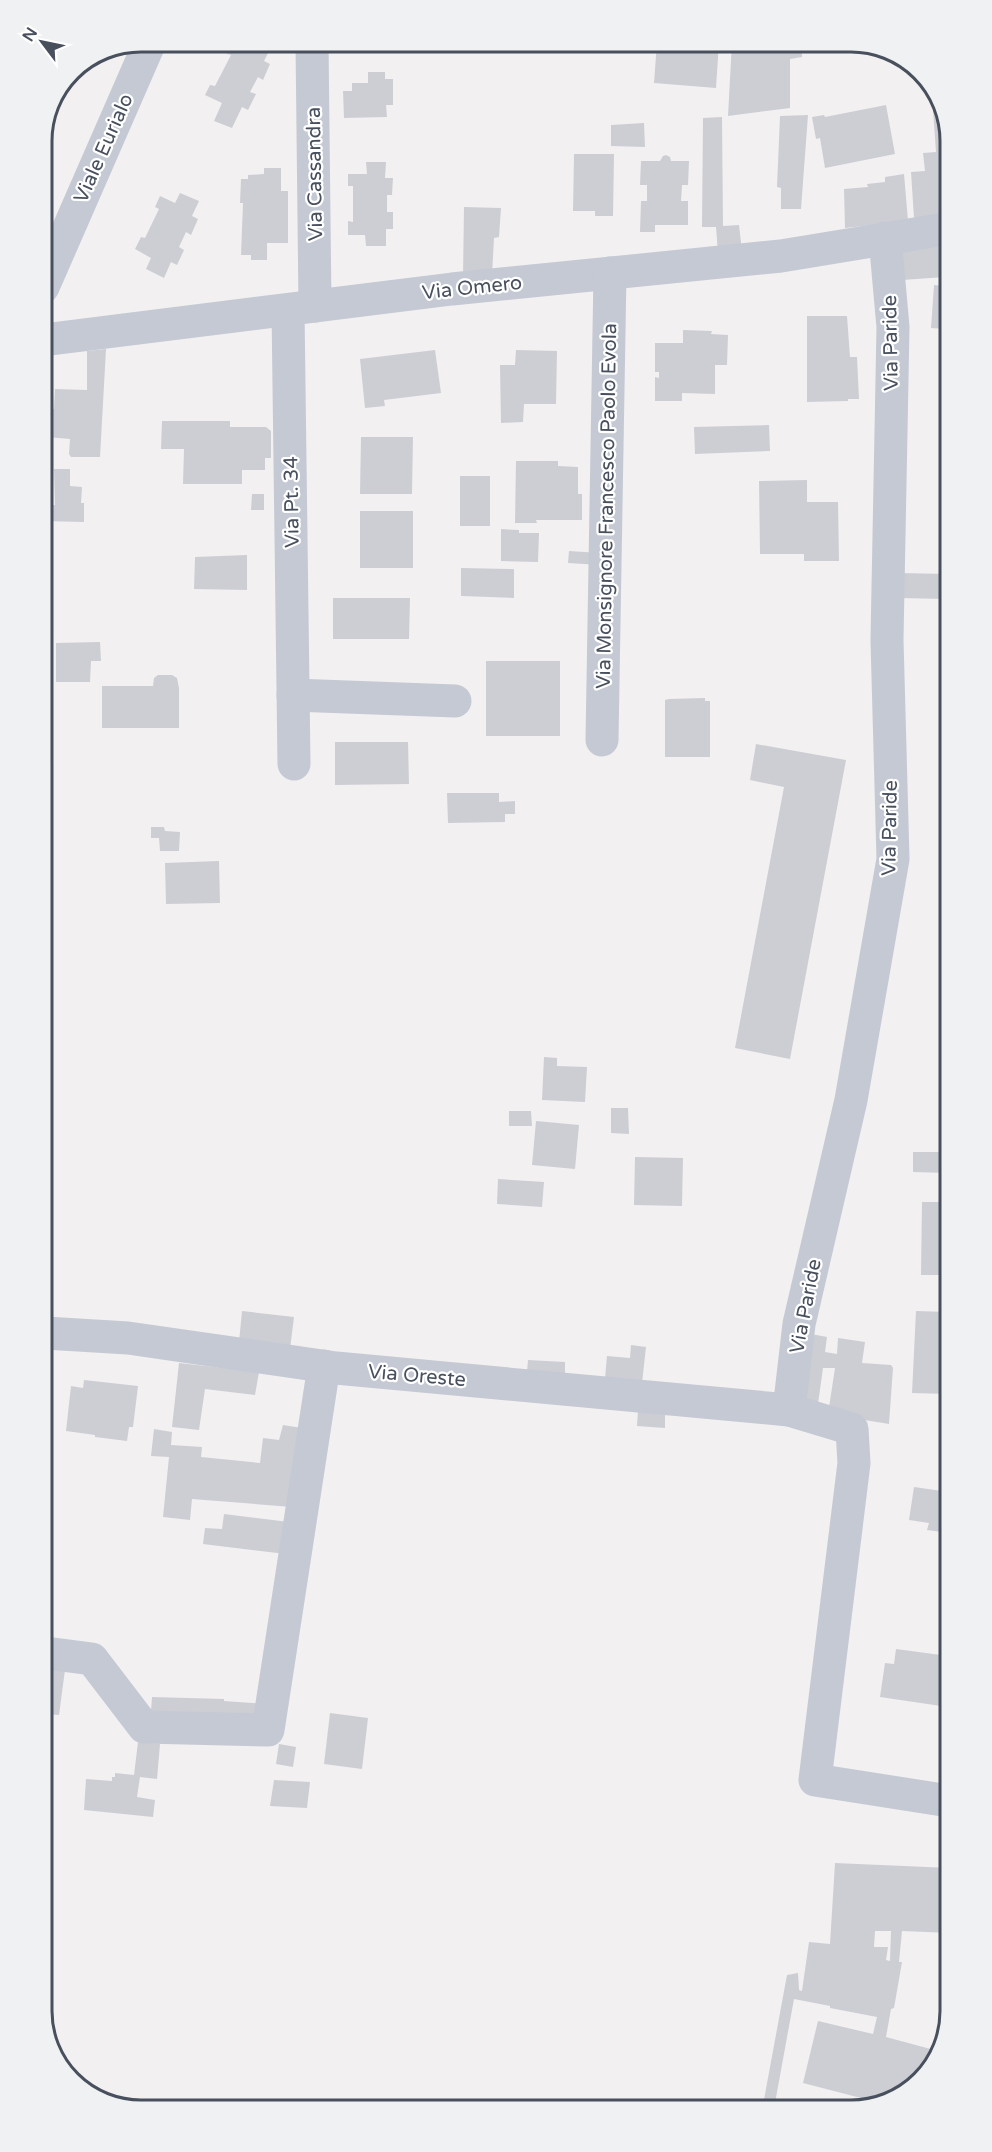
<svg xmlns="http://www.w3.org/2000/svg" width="992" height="2152" font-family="'Varela Round',sans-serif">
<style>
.building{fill:#cdced4;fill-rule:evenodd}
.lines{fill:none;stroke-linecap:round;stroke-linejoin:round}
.minor{stroke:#c4c9d4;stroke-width:33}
.labels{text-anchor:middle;stroke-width:4.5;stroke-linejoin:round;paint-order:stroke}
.street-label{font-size:20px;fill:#484f5d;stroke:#fff}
.rim{fill:none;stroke:#484f5d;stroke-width:3}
</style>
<rect width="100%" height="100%" fill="#f2f0f0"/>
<g class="building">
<polygon points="231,42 248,49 251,42 261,42 271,47 264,61 270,64 263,80 258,77 250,92 256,94 248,110 242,107 232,128 214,121 222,103 205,95 210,85 215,86 231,55 225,53"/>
<polygon points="657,42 719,42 716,88 654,83"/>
<polygon points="732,42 801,42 802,57 790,59 790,108 728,116"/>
<polygon points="368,72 385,72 385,79 393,79 393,105 386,105 387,117 344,118 343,91 352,91 352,83 368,83"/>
<polygon points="932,95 934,95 945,109 945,215 914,218 911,172 925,171 923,153 936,152"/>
<polygon points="886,105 895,154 825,168 820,138 816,139 812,117 824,115 825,117"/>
<polygon points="808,115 801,209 781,209 781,188 777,187 780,116"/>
<polygon points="722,117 723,226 739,225 742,251 718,253 716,227 702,227 703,118"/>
<polygon points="644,123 645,147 611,146 611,125"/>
<polygon points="574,154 614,154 613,216 595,216 595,211 573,211"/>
<polygon points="666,155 670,157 671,161 689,161 688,185 682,185 681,201 688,201 688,225 655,225 655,232 640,232 641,201 647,201 647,185 640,185 641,161 660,161 663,156"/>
<polygon points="366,162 386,162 385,178 393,178 392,195 387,195 387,212 393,212 393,229 386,229 386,246 366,246 365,235 348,235 348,221 353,222 353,186 348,186 348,174 367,174"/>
<polygon points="264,168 281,168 281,191 288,191 288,243 267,243 267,260 251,260 251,255 241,255 243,203 240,203 241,179 248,179 248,175 264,174"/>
<polygon points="904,174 908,221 845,228 844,189 868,187 867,184 885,182 885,177"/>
<polygon points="180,193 199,201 192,216 198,219 191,235 186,232 179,247 184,250 177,265 171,262 164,278 146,269 151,258 135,249 141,237 145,238 159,209 155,207 160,196 175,203"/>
<polygon points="464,207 501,208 499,237 494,238 492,275 463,277"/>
<polygon points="945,245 945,277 902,280 899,251"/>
<polygon points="934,285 945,286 945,329 931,328"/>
<polygon points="807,316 847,316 850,357 857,357 859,399 848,399 848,401 807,402"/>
<polygon points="683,330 712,331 711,334 728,335 727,365 715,365 715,394 682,393 682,401 655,401 655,377 659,378 659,372 655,372 655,343 683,343"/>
<polygon points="106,349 100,457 71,457 69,454 70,439 47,437 48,409 54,409 55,389 87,390 87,351"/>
<polygon points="435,350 441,393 384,400 385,406 365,408 360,359"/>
<polygon points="516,350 557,351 556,404 524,404 523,422 501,423 500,365 515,365"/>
<polygon points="162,421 230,421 230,427 266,427 271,431 271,458 265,458 265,470 242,470 242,484 183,484 184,449 161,449"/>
<polygon points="769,425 770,451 695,454 694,427"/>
<polygon points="361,437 413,437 412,494 360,494"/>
<polygon points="516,461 558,461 558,466 578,467 578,494 582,494 582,520 536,520 537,523 515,523"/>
<polygon points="54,469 70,469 70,486 82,487 81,503 84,503 84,522 43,521 43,505 55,505"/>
<rect x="460" y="476" width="30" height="50"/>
<polygon points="807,480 807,502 838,502 839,561 804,561 804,554 760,554 759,481"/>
<polygon points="252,494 264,494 264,510 251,510"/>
<rect x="360" y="511" width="53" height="57"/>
<polygon points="501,529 519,530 519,533 539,533 538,562 501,561"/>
<polygon points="569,551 600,553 600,565 568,563"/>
<polygon points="247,555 247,590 194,589 195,557"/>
<polygon points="461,568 514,569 514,598 461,596"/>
<polygon points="900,573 946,574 946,599 899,598"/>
<polygon points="333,598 410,598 409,639 333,639"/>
<polygon points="100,642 101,661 91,661 90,682 56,682 56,643"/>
<rect x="486" y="661" width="74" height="75"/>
<polygon points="158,675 172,675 177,678 179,688 179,728 102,728 102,686 153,686 154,678"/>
<polygon points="705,698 705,701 710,701 710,757 665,757 665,700 669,699"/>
<polygon points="335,742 408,742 409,784 335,785"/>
<polygon points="756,744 846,760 790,1059 735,1048 784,787 750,780"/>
<polygon points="447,793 499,793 499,802 515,801 515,814 505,814 505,822 448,823"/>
<polygon points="151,827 164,827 165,831 180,832 179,851 160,851 159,838 151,838"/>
<polygon points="219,861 220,903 166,904 165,863"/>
<polygon points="544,1057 557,1058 557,1066 587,1067 585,1102 542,1100"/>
<polygon points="611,1108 628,1108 629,1134 611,1133"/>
<polygon points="509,1111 531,1111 532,1126 509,1126"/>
<polygon points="536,1121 579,1125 575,1169 532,1165"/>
<polygon points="913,1152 946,1152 948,1173 913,1172"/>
<polygon points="635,1157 683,1158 682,1206 634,1205"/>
<polygon points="498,1179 544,1182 542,1207 497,1204"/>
<polygon points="922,1202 948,1202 948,1271 945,1271 945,1275 921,1275"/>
<polygon points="242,1311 294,1317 289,1357 238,1352"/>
<polygon points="916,1311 948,1312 948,1394 912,1393"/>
<polygon points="806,1333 827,1337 825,1352 837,1354 838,1338 865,1342 862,1363 891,1365 893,1368 889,1424 828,1414 835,1368 823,1368 817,1411 798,1409"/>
<polygon points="631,1345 646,1347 641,1392 604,1390 607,1356 630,1358"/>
<polygon points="528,1360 565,1362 565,1388 526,1384"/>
<polygon points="179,1363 259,1372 255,1395 205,1389 199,1430 172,1427"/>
<polygon points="84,1380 138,1386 133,1427 129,1427 127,1441 95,1437 95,1435 66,1431 71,1386 83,1388"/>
<polygon points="638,1410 665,1412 665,1428 637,1426"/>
<polygon points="283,1425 302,1428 292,1507 192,1499 190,1520 163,1517 169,1457 151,1456 154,1429 172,1432 171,1445 202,1447 201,1457 260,1463 263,1438 279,1440"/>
<polygon points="914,1487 949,1492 949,1533 927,1530 929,1523 909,1520"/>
<polygon points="224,1514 289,1522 286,1554 203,1544 205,1528 222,1529"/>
<polygon points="46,1571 53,1572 48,1618 46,1617"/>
<polygon points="896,1649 948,1656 941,1706 880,1697 885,1663 894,1664"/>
<polygon points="46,1668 65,1670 59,1715 46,1714"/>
<polygon points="152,1697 224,1699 224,1701 269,1704 248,1721 150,1724"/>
<polygon points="330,1713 368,1718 362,1769 324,1764"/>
<polygon points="138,1742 160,1744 157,1779 140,1777 137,1797 155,1800 153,1817 84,1810 86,1779 112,1781 112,1777 115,1777 115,1773 134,1775"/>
<polygon points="279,1744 296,1747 293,1767 276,1764"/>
<polygon points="274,1780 310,1782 307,1808 270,1806"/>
<path d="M835,1863l115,5v65l-48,-2 -3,31h3l-8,46 -3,1 -5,28 52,14 -5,15 -49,38 -81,-21 15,-62 55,13 4,-17 -47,-9v-2l-36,-7 -19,104 9,2h-21l24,-130 11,-2 1,17 3,1 7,-49 21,2zM875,1931h16l-1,30 -4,-1 2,-13h-14z"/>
<polygon points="47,2032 56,2034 54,2052 47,2043"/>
</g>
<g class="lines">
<g class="minor">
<polyline points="312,42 315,306"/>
<polyline points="43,287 150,42"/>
<polyline points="288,310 294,764"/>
<polyline points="43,340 452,289 781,256 945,229"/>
<polyline points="293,695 455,701"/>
<polyline points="602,740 610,273"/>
<polyline points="45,1333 128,1338 336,1368 789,1410 852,1429 854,1463 815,1780 949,1801"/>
<polyline points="789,1410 799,1324 851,1100 893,859 887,640 893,327 885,238"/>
<polyline points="46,1653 92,1659 144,1727 268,1730 324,1366"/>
</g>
</g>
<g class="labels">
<g class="street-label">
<text transform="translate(103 148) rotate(-66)" y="7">Viale Eurialo</text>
<text transform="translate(314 174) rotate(-91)" y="7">Via Cassandra</text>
<text transform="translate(472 287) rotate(-6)" y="7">Via Omero</text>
<text transform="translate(890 343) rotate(-91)" y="7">Via Paride</text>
<text transform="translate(291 502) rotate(-91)" y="7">Via Pt. 34</text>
<text transform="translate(606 506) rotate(-89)" y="7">Via Monsignore Francesco Paolo Evola</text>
<text transform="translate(889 828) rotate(-89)" y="7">Via Paride</text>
<text transform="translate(805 1306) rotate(-79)" y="7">Via Paride</text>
<text transform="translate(417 1375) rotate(5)" y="7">Via Oreste</text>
</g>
</g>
<path d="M0 0H992V2152H0ZM141 52H851A89 89 0 0 1 940 141V2011A89 89 0 0 1 851 2100H141A89 89 0 0 1 52 2011V141A89 89 0 0 1 141 52Z" fill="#f0f1f2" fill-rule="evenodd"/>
<path class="rim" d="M141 52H851A89 89 0 0 1 940 141V2011A89 89 0 0 1 851 2100H141A89 89 0 0 1 52 2011V141A89 89 0 0 1 141 52Z"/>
<g transform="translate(42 42) rotate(302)" stroke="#ffffff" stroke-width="4.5" paint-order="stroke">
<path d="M0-4.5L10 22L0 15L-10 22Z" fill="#484f5d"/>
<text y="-9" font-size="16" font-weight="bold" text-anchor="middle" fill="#484f5d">N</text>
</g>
</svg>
